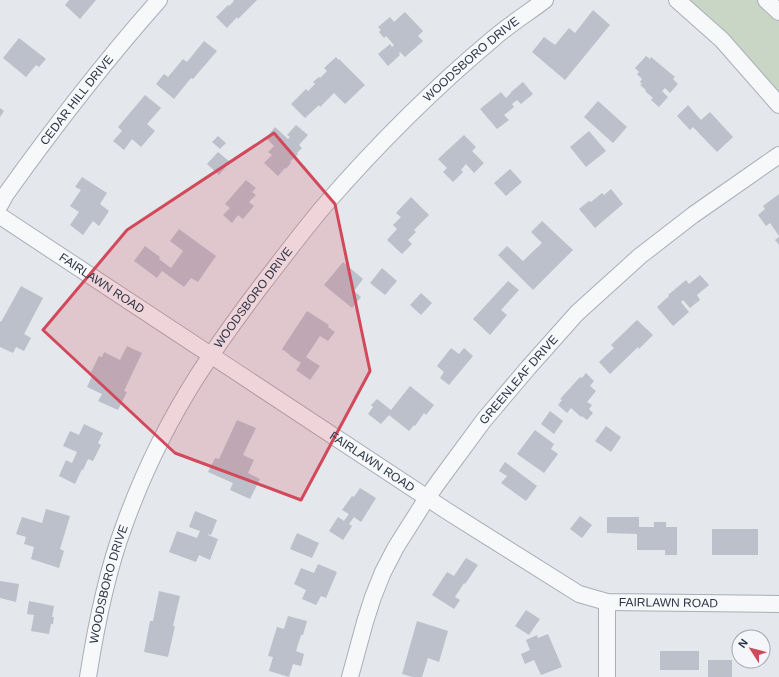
<svg xmlns="http://www.w3.org/2000/svg" width="779" height="677" font-family="Helvetica,sans-serif">
<style>
.green{fill:#c9d6c5}
.building{fill:#bbc0ca}
.lines{fill:none;stroke-linecap:round;stroke-linejoin:round}
.minor-casing{stroke:#a9aeb7;stroke-width:18}
.minor{stroke:#f7f8fa;stroke-width:16}
.marked{fill:#d1495b;fill-opacity:0.2;stroke:#d1495b;stroke-width:3;stroke-linejoin:round}
.labels{text-anchor:middle;stroke-width:3;stroke-linejoin:round;paint-order:stroke}
.street-label{font-size:12px;fill:#2b3445;stroke:#f4f6f9}
</style>
<rect width="100%" height="100%" fill="#e4e7ec"/>
<polygon class="green" points="687,0 757,0 779,21 779,94 737,44"/>
<g class="building">
<polygon points="69,0 96,0 80,19 65,5"/>
<polygon points="233,0 257,0 238,19 237,17 227,28 216,17 228,5 229,6 234,1"/>
<polygon points="593,10 610,25 565,80 532,52 544,37 555,45 569,28 575,33"/>
<polygon points="405,12 423,31 418,36 423,41 405,57 400,52 399,54 400,55 388,66 378,54 390,44 392,47 394,45 386,36 384,38 379,32 381,30 378,27 390,17 394,22"/>
<polygon points="19,38 46,59 39,67 36,65 26,77 3,58"/>
<polygon points="204,41 217,51 193,79 191,78 174,99 156,84 164,74 168,77 183,59 187,62"/>
<polygon points="646,56 650,59 651,57 675,77 673,79 678,84 670,93 665,88 662,91 668,97 659,107 651,100 653,98 645,91 646,90 640,85 642,84 640,82 642,79 637,74 639,72 635,68"/>
<polygon points="336,57 339,60 339,59 365,85 345,104 334,93 320,107 319,105 305,118 291,104 306,89 308,91 315,84 313,82 319,77 320,78 327,71 324,68"/>
<polygon points="523,82 533,94 521,104 517,100 512,104 514,107 504,115 509,120 497,129 480,109 501,92 506,98 511,93 511,92"/>
<polygon points="145,95 161,108 147,124 155,131 141,147 132,139 124,150 113,141 122,131 118,127"/>
<polygon points="598,101 627,127 613,143 584,117"/>
<polygon points="688,105 701,120 710,112 733,137 717,152 693,127 690,130 677,116"/>
<polygon points="0,108 4,111 0,117"/>
<polygon points="296,125 308,135 299,145 302,148 297,153 298,154 290,162 291,163 286,169 285,168 278,176 264,163 272,155 268,152 274,146 266,138 275,127 288,139 290,137 287,135"/>
<polygon points="589,131 606,151 586,167 570,147"/>
<polygon points="464,135 476,147 472,151 484,163 474,173 466,164 461,170 463,172 453,182 443,172 447,168 438,159"/>
<polygon points="218,136 226,143 220,149 212,142"/>
<polygon points="218,152 230,162 219,175 207,164"/>
<polygon points="510,169 522,182 506,196 494,183"/>
<polygon points="82,177 107,193 100,204 109,211 99,226 93,221 83,235 70,225 79,212 70,206 81,190 75,187"/>
<polygon points="246,180 256,188 252,192 256,195 249,202 254,206 243,219 238,215 232,223 223,215 230,208 225,204"/>
<polygon points="611,189 623,204 595,228 579,209 589,201 591,202 602,193 604,195"/>
<polygon points="779,194 779,236 770,223 766,226 758,215 765,209 763,206"/>
<polygon points="411,197 429,215 414,230 416,232 408,240 412,244 402,254 387,240 397,229 393,225 401,217 396,213"/>
<polygon points="542,221 573,250 533,290 498,255 507,246 523,261 542,243 531,232"/>
<polygon points="179,229 216,256 198,282 191,278 184,287 162,271 157,278 134,261 145,246 160,257 159,259 171,268 183,251 170,241"/>
<polygon points="779,237 779,245 775,240"/>
<polygon points="343,262 363,279 354,291 361,297 352,308 324,285"/>
<polygon points="382,268 397,281 385,295 370,283"/>
<polygon points="700,275 709,285 697,295 700,300 690,308 683,300 681,302 689,312 673,326 657,307 669,296 668,295 686,280 689,284"/>
<polygon points="508,281 519,290 501,310 507,315 490,335 473,319"/>
<polygon points="21,286 43,298 24,334 31,338 24,351 16,347 13,353 0,347 0,321 1,322"/>
<polygon points="421,293 432,303 421,315 410,305"/>
<polygon points="307,311 329,325 328,327 335,332 328,341 320,336 306,357 320,366 310,380 296,370 301,363 289,355 290,355 282,349"/>
<polygon points="637,320 653,335 639,349 638,347 610,374 599,362 614,348 611,345"/>
<polygon points="127,346 142,353 124,391 127,392 118,410 98,401 102,394 87,387 93,374 91,372 99,356 102,357 104,352 120,360"/>
<polygon points="451,348 459,354 464,348 473,356 449,385 440,378 444,372 437,366"/>
<polygon points="586,373 594,381 590,386 596,391 587,402 592,405 589,409 593,413 587,420 582,416 581,417 571,408 567,413 558,405 562,400 560,399 580,377 582,378"/>
<polygon points="410,386 434,405 426,415 424,413 415,426 414,425 409,431 389,415 381,424 368,414 373,407 371,405 377,399 391,410"/>
<polygon points="550,411 563,421 554,434 541,424"/>
<polygon points="237,420 256,428 243,455 254,460 248,473 260,479 250,499 230,490 233,483 208,472 215,458 219,459"/>
<polygon points="84,424 103,433 98,443 101,445 93,461 88,459 83,470 82,469 75,484 59,476 66,460 72,463 77,452 63,446 70,431 79,435"/>
<polygon points="606,426 621,437 611,452 595,441"/>
<polygon points="535,430 554,444 551,449 558,454 544,473 517,454"/>
<polygon points="505,462 537,486 526,501 501,483 507,476 499,471"/>
<polygon points="360,488 376,498 361,522 354,517 349,524 352,526 343,540 329,531 338,517 344,521 349,514 342,510 352,496 354,497"/>
<polygon points="46,509 70,516 60,549 64,551 59,568 31,559 34,547 24,544 26,537 16,534 22,517 42,523"/>
<polygon points="195,511 217,520 211,535 208,534 208,535 218,539 210,560 199,555 196,562 169,552 177,531 197,538 200,531 189,527"/>
<polygon points="580,516 592,525 582,538 570,529"/>
<polygon points="607,517 639,517 639,527 654,527 654,522 666,522 666,527 677,527 677,555 665,555 665,550 637,550 637,534 607,533"/>
<rect x="712" y="529" width="46" height="26"/>
<polygon points="297,533 319,543 312,558 290,549"/>
<polygon points="466,558 478,565 465,584 464,583 455,597 460,600 454,609 432,595 447,572 454,576"/>
<polygon points="318,564 337,572 326,598 321,596 316,605 302,599 306,590 294,584 301,568 314,573"/>
<polygon points="0,581 19,584 16,602 0,598"/>
<polygon points="159,591 180,596 173,626 175,626 168,657 144,652 150,621 153,621"/>
<polygon points="29,601 54,606 52,617 54,617 53,624 51,624 49,634 31,631 34,615 27,614"/>
<polygon points="526,610 540,619 529,635 515,626"/>
<polygon points="288,616 307,621 303,635 301,635 296,651 304,654 301,666 293,664 289,677 269,671 273,657 268,656 277,627 284,629"/>
<polygon points="417,621 448,631 439,662 428,658 422,677 413,677 402,674"/>
<polygon points="548,634 562,667 541,675 534,660 525,664 521,654 530,650 526,640 537,635 538,638"/>
<rect x="660" y="651" width="39" height="19"/>
<rect x="708" y="660" width="24" height="17"/>
</g>
<g class="lines">
<defs>
<g id="minor">
<polyline points="677,0 722,40 779,105"/>
<polyline points="766,0 779,12"/>
<path id="s1" d="M0,205l6,-11c48,-67 98,-132 153,-194"/>
<path id="s2" d="M0,216l447,295 132,83 28,8 172,2"/>
<path id="s3" d="M88,677c8,-51 18,-103 36,-151 19,-53 44,-104 74,-151 20,-31 41,-60 63,-89 21,-27 41,-54 63,-80 52,-60 109,-117 170,-168 16,-14 34,-25 51,-38"/>
<path id="s4" d="M350,677l15,-55 8,-25 10,-25 13,-25 31,-49 12,-17 45,-61 44,-52 49,-55 63,-57 53,-41 86,-60"/>
<polyline points="607,677 607,602"/>
</g>
</defs>
<use href="#minor" class="minor-casing"/>
<use href="#minor" class="minor"/>
</g>
<path class="marked" d="M274,133l61,71 35,167 -69,129 -126,-47 -132,-123 84,-100z"/>
<g class="labels">
<g class="street-label">
<text dy="4" stroke="none"><textPath href="#s3" startOffset="743">WOODSBORO DRIVE</textPath></text>
<text dy="4" stroke="none"><textPath href="#s1" startOffset="130">CEDAR HILL DRIVE</textPath></text>
<text dy="4" stroke="none"><textPath href="#s2" startOffset="122">FAIRLAWN ROAD</textPath></text>
<text dy="4" stroke="none"><textPath href="#s3" startOffset="419">WOODSBORO DRIVE</textPath></text>
<text dy="4" stroke="none"><textPath href="#s4" startOffset="346">GREENLEAF DRIVE</textPath></text>
<text dy="4" stroke="none"><textPath href="#s2" startOffset="446">FAIRLAWN ROAD</textPath></text>
<text dy="4" stroke="none"><textPath href="#s3" startOffset="95">WOODSBORO DRIVE</textPath></text>
<text dy="4" stroke="none"><textPath href="#s2" startOffset="782">FAIRLAWN ROAD</textPath></text>
</g>
</g>
<g transform="translate(751 649) rotate(306)"><circle r="19" fill="#f4f6f9" stroke="#a4a8b1"/>
<path d="M0-3L7 15L0 10L-7 15Z" fill="#d1495b"/>
<text y="-6" font-size="11" font-weight="bold" text-anchor="middle" fill="#2b3445">N</text>
</g>
</svg>
